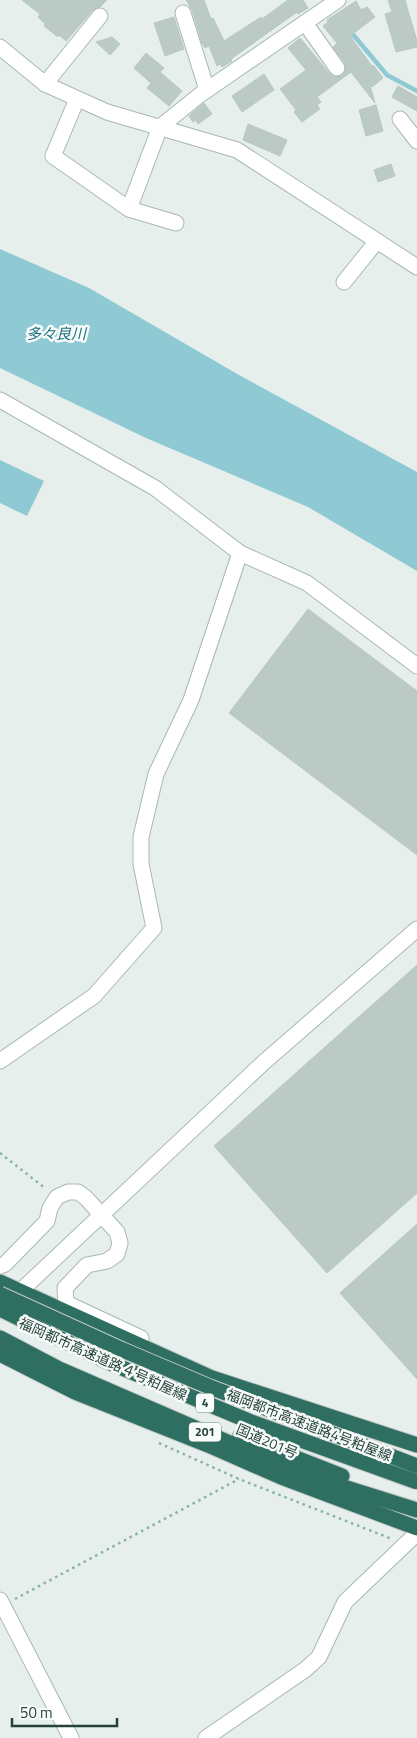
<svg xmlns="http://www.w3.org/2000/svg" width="417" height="1738" font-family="'Titillium Web','Noto Sans JP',sans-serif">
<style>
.water{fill:#8ec9d4}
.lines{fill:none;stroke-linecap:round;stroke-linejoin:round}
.stream{stroke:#8ec9d4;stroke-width:4.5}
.building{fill:#bbcac4;stroke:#b8c9c2}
.minor-casing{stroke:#a8b8b2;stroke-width:17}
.highway-casing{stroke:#c2cac8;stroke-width:17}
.path{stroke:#86b3a5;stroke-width:2.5;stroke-dasharray:2.5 4;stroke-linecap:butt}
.minor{stroke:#fff;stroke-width:15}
.highway{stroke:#2f6f62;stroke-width:15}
.highway-bridge-casing{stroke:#c2cac8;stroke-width:17;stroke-linecap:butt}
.highway-bridge{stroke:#2f6f62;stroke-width:15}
.labels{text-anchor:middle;stroke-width:5;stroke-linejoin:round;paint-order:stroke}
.shield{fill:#f7fbf9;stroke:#637a73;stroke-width:1}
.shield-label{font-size:12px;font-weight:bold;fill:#24423a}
.street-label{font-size:14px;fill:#24423a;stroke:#f7fbf9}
.water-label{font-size:15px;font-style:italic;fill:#1c6f80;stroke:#f7fbf9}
</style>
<rect width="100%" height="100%" fill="#e6efeb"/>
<g class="water">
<polygon points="0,249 89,288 239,375 417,472 417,571 308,507 146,438 0,368"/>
<polygon points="0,460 44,481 27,516 0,503"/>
</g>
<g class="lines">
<polyline class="stream" points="350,31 387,75 417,91"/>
</g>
<g class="building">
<polygon points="22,0 107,0 100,7 93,10 66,41 59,35 58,37 44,26 45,24 38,17 40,14"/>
<polygon points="186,0 204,0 211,19 213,18 224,41 261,17 262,19 288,0 303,0 308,8 298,14 297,12 231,59 232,61 222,67 220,64 217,66 209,46 205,48 202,43 192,10"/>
<polygon points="388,0 405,0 417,41 417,47 396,52 385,14 392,12"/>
<polygon points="356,1 361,10 367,7 375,17 350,36 372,66 373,65 383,78 372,87 370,85 375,103 351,72 317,97 321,102 317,105 320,109 302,122 294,112 296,110 280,89 306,70 288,48 300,38 330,74 334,77 342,76 346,71 345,63 333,47 337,43 323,26 328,22 327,20"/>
<polygon points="174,17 184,49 165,56 154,23"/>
<polygon points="112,37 120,44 110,55 96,42"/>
<polygon points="146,53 164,68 160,72 182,91 169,106 147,88 151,83 134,68"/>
<polygon points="264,74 274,90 242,112 232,96"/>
<polygon points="398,86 417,97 417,111 392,97"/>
<polygon points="204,103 212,114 198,124 196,120 193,122 189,116"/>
<polygon points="376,105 383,131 366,136 359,110"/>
<polygon points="248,124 287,140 280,156 243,140"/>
<polygon points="391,164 395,176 378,182 374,170"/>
<polygon points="308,609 417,691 417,855 229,713"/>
<polygon points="417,965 417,1193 327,1273 214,1146"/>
<polygon points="417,1224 417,1379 340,1293"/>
</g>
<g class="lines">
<defs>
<g id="minor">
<polyline points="183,13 207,90"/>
<polyline points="305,23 337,68"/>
<polyline points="0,47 45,84 107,112 237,150 417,267"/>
<polyline points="45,84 100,16"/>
<polyline points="77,99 53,156 129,209 176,223"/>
<polyline points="400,119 417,141"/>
<polyline points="129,209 160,127 201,94 338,0"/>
<polyline points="344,282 377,241"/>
<polyline points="0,400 155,488 240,553 307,583 417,666"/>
<polyline points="0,1061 94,996 154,928 141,864 141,837 156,774 191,700 240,553"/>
<polyline points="0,1266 5,1264 47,1221 50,1208 57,1197 68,1192 78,1192 86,1198 117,1232 120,1243 117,1254 107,1261 87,1265 65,1288 66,1303 141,1338"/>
<polyline points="12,1299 263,1063 417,929"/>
<polyline points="0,1600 71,1738"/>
<polyline points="206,1738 306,1669 319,1657 345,1602 414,1536"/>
</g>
<g id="highway">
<polyline points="0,1282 212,1378 417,1445"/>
<polyline points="0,1338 59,1369 299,1473 417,1510"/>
<polyline points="0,1354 75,1392 208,1445 281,1477 417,1528"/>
<polyline points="240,1436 342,1476"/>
</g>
</defs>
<use href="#minor" class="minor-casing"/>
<use href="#highway" class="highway-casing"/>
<g class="path">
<polyline points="0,1153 46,1189"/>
<polyline points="159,1443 239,1479 392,1539"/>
<polyline points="15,1599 239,1479"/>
</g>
<use href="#minor" class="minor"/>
<use href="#highway" class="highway"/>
<defs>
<g id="highway-bridge">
<polyline points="0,1294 123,1350 210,1387 417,1466"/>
<polyline points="0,1309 108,1362 251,1422 417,1482"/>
</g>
</defs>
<use href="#highway-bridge" class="highway-bridge-casing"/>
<use href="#highway-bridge" class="highway-bridge"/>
</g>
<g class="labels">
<g class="shield">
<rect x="196" y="1393.5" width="18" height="19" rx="4"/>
<rect x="189" y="1422.5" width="32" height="19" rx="4"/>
</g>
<g class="shield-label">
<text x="205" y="1407">4</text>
<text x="205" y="1436">201</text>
</g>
<g class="street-label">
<text transform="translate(103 1359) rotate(24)" y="5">福岡都市高速道路４号粕屋線</text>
<text transform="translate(309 1425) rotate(21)" y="5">福岡都市高速道路4号粕屋線</text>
<text transform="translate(267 1441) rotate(23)" y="5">国道201号</text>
</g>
<g class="water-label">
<text x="56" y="339">多々良川</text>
</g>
</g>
<path d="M12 1718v8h105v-8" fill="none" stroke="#24423a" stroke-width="2.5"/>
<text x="20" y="1718" font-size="15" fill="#24423a" stroke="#f7fbf9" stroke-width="4" paint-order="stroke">50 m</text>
</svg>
